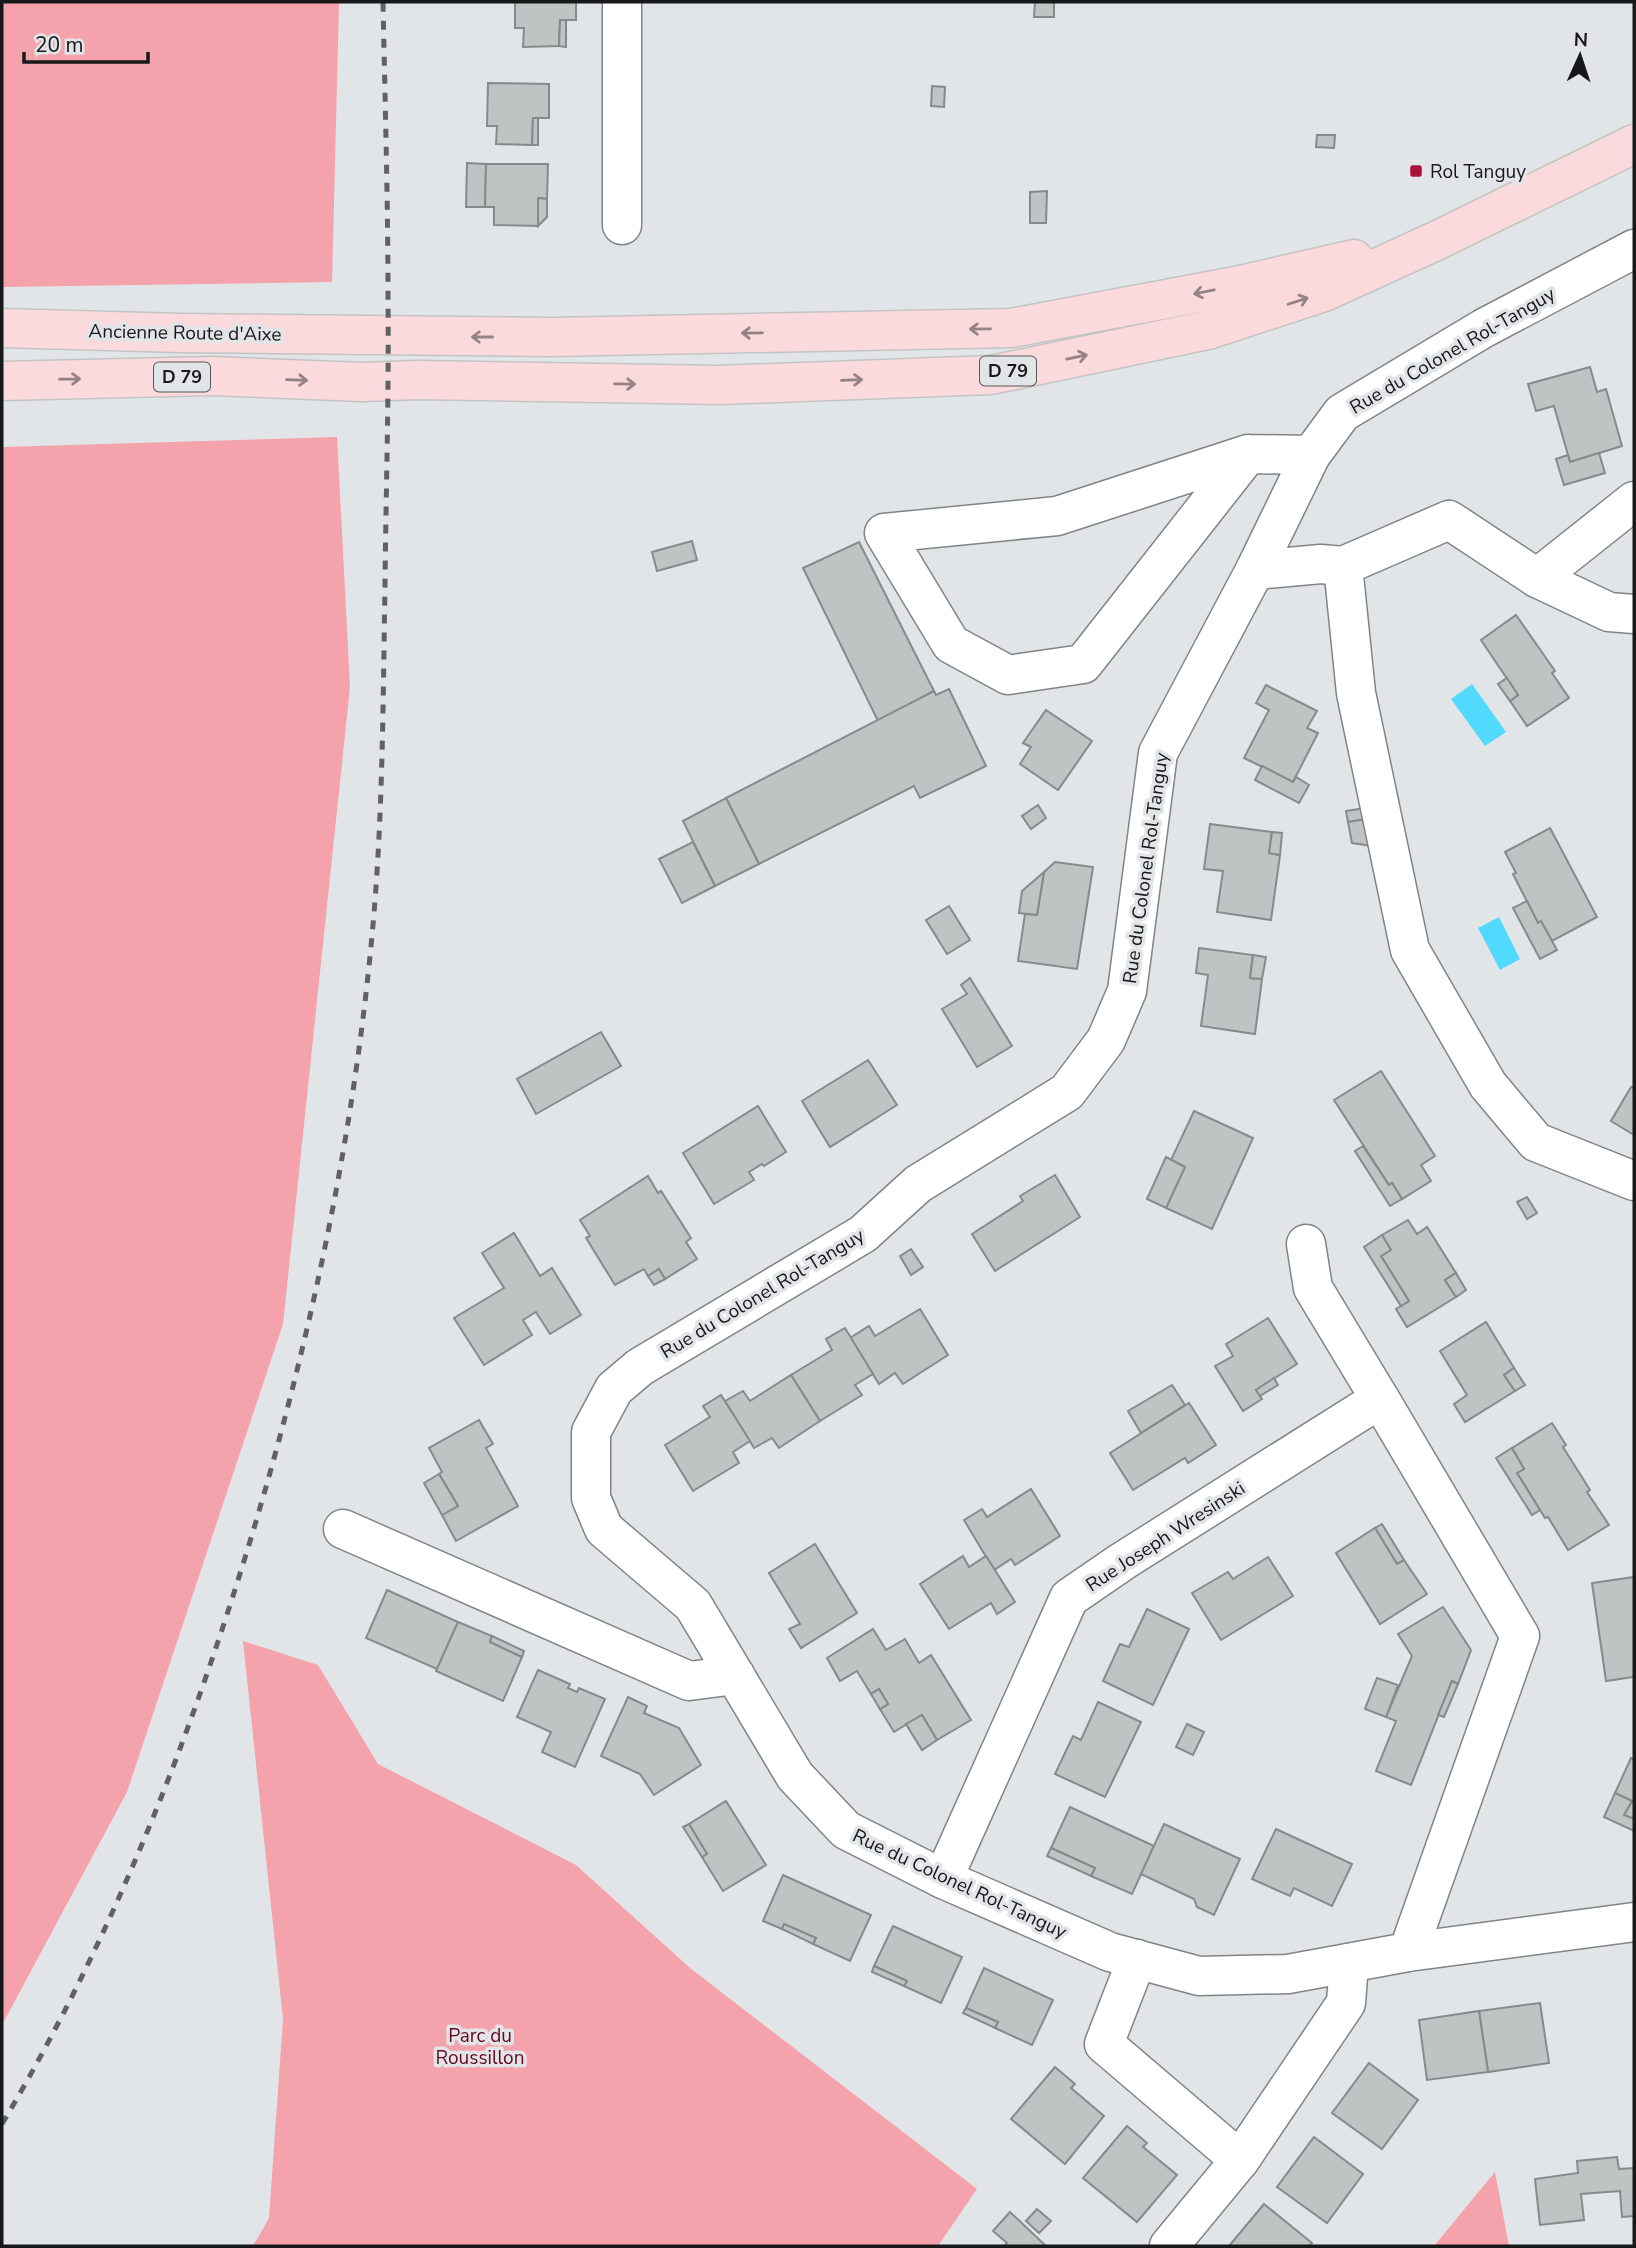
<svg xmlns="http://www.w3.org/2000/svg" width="1636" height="2248" font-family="'Nunito Sans',sans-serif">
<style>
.green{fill:#f4a2ab}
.water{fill:#52dafe}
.building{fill:#bfc3c4;stroke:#878a8b;stroke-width:2}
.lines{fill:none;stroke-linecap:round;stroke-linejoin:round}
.minor-casing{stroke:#818485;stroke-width:41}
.major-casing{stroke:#c3c3c3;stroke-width:41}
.minor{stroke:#fff;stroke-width:38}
.major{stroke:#fbdadd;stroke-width:38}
.rail{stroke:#5f6162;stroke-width:5;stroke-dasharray:9 9;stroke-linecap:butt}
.oneway{stroke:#948385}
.poi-dot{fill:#a9123f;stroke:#e2e5e7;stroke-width:2.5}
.labels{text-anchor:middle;stroke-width:7;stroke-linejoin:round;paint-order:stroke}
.shield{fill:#e2e5e7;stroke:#545657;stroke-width:2}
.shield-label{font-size:18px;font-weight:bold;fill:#171819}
.poi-label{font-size:19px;fill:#171819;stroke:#e2e5e7;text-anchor:start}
.street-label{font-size:19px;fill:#171819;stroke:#e2e5e7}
.park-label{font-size:19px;fill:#660824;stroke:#e2e5e7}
</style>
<rect width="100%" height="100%" fill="#e2e5e7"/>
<g class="green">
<polygon points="2,2 339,2 332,282 2,287"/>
<polygon points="337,437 350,687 283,1324 127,1792 2,2025 2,447"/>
<polygon points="243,1641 318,1665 378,1764 576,1865 690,1968 977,2189 938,2246 253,2246 269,2218 283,2019"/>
<polygon points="1495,2172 1509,2246 1434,2246"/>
</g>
<g class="water">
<polygon points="1472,684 1506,732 1485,746 1451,699"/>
<polygon points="1499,917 1520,959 1500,970 1478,928"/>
</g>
<g class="building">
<polygon points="515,2 576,2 576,20 560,20 559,46 523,47 524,28 515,28"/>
<polygon points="1035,2 1054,2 1054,17 1034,17"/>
<polygon points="560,20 566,20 566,47 559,46"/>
<polygon points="488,83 549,84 549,118 533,118 532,145 496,144 497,126 487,126"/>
<polygon points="932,86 945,87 944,107 931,106"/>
<polygon points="533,118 538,118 538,145 532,145"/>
<polygon points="1317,135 1335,135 1334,148 1316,147"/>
<polygon points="467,163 486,164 485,207 466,207"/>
<polygon points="486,164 548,164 547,199 538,198 538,226 494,225 494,207 485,207"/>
<polygon points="1047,191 1046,223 1030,223 1030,192"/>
<polygon points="538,198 547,199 547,217 538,226"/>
<polygon points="1590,367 1597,392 1606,389 1622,446 1570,462 1554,406 1536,411 1528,384"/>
<polygon points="1599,453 1605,473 1564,485 1556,459 1568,455 1570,462"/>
<polygon points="692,541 697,560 657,571 652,552"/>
<polygon points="859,542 934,691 878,721 803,568"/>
<polygon points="1516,615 1555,671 1552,673 1569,698 1527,726 1510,701 1518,695 1481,640"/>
<polygon points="1507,678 1518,695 1510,701 1498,684"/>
<polygon points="1266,685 1317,711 1307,728 1318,733 1293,782 1244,758 1269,710 1256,703"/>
<polygon points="949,689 986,766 920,798 914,786 759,864 726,798 934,691 936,695"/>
<polygon points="1046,710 1092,741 1058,790 1020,764 1031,747 1023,743"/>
<polygon points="1262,766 1293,782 1296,777 1309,785 1299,803 1255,780"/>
<polygon points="726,798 759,864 715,886 683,821"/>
<polygon points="1038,805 1046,818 1031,829 1022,816"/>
<polygon points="1365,808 1367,819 1348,822 1346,811"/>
<polygon points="1367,819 1372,846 1352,843 1348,822"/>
<polygon points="1210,824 1272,832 1269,853 1280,855 1271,920 1217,912 1223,871 1204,869"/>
<polygon points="1550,828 1597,917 1552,941 1541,921 1538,923 1513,874 1516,873 1505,852"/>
<polygon points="1272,832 1282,833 1280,855 1269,853"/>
<polygon points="693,842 715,886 682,903 659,859"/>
<polygon points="1055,862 1093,867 1077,969 1018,961 1025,914 1037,915 1044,872"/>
<polygon points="1044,872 1037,915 1019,913 1022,891"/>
<polygon points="1527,901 1538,923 1541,921 1557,950 1540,959 1513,908"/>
<polygon points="949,906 970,940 947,954 926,920"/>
<polygon points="1199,948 1253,955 1250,978 1262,979 1255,1034 1201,1026 1208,975 1196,973"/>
<polygon points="1253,955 1266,957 1262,979 1250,978"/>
<polygon points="970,978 1012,1046 977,1067 942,1009 967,994 961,985"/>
<polygon points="601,1032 621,1066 536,1114 517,1079"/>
<polygon points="868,1060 897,1105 830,1147 802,1101"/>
<polygon points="1381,1071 1435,1156 1421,1165 1431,1181 1402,1199 1392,1183 1389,1185 1334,1100"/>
<polygon points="1631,1087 1634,1088 1634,1135 1611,1121"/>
<polygon points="758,1106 786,1152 764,1166 762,1164 749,1172 754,1180 714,1204 683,1153"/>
<polygon points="1194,1111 1253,1138 1212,1229 1166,1208 1185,1167 1171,1160"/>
<polygon points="1363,1146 1389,1185 1392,1183 1402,1199 1390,1206 1355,1151"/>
<polygon points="1166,1157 1185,1167 1166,1208 1147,1199"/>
<polygon points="1055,1175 1080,1217 995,1271 972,1234 1023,1201 1020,1196"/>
<polygon points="648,1176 658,1193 661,1191 691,1238 686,1242 697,1259 665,1279 659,1269 648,1276 644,1269 615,1285 586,1238 590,1236 580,1220"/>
<polygon points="1527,1197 1537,1213 1527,1219 1517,1202"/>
<polygon points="1408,1220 1417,1234 1427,1227 1456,1273 1445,1280 1456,1297 1407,1327 1396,1309 1409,1301 1381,1256 1391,1250 1382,1235"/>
<polygon points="514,1233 540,1276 552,1268 581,1315 550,1334 536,1312 523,1320 532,1335 484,1365 454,1318 504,1288 482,1253"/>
<polygon points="1382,1235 1391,1250 1381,1256 1409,1301 1401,1306 1364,1247"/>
<polygon points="911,1249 923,1267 911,1275 900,1256"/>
<polygon points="659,1269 665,1279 654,1285 648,1276"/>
<polygon points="1456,1273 1466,1290 1456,1297 1445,1280"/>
<polygon points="920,1309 948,1355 903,1384 895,1373 879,1384 850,1338 869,1326 875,1336"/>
<polygon points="1268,1318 1297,1364 1256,1390 1262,1399 1243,1411 1215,1366 1233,1356 1226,1344"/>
<polygon points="1486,1322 1514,1368 1504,1375 1515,1391 1465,1422 1454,1404 1467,1395 1440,1351"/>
<polygon points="845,1328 873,1374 855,1385 862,1395 820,1421 791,1375 832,1350 826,1339"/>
<polygon points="1514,1368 1525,1385 1515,1391 1504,1375"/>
<polygon points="791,1375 820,1421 779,1448 772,1438 754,1448 725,1401 743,1391 750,1401"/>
<polygon points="1274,1378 1278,1385 1260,1396 1256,1390"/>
<polygon points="1172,1385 1185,1405 1141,1433 1128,1411"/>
<polygon points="721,1395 750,1441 733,1452 739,1463 693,1491 665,1445 710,1417 703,1406"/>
<polygon points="1189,1403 1216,1445 1188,1463 1185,1458 1133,1490 1110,1453"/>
<polygon points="479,1420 493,1444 486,1448 518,1506 456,1541 442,1515 458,1506 439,1474 442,1472 429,1448"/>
<polygon points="1552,1423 1566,1445 1563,1447 1590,1490 1587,1492 1609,1525 1568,1550 1548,1517 1545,1518 1517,1473 1524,1469 1512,1448"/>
<polygon points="1512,1448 1524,1469 1517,1473 1540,1510 1532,1515 1496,1458"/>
<polygon points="439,1474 458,1506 442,1515 424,1483"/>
<polygon points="1031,1489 1060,1536 1015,1565 1011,1559 994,1570 964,1520 982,1509 987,1517"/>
<polygon points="1382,1524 1404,1560 1397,1564 1375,1528"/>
<polygon points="1375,1528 1397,1564 1404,1560 1427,1594 1380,1624 1336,1553"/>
<polygon points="815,1544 857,1613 801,1648 789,1629 800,1624 769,1573"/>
<polygon points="963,1556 969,1567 986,1556 1015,1602 997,1614 991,1603 949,1629 920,1584"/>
<polygon points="1268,1557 1293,1596 1221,1640 1192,1593 1228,1572 1233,1579"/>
<polygon points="1634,1577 1634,1677 1606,1681 1592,1583"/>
<polygon points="387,1590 458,1622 437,1669 366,1638"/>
<polygon points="1443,1607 1471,1650 1458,1684 1452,1681 1411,1785 1376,1771 1396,1721 1386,1717 1412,1656 1398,1634"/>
<polygon points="1147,1609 1189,1629 1153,1705 1103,1681 1120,1644 1129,1647"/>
<polygon points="458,1622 492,1636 490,1642 522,1657 503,1701 436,1671"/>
<polygon points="873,1629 886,1650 905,1639 919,1663 931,1655 971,1720 937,1740 922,1715 894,1732 880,1709 888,1704 879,1689 871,1694 857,1671 840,1681 827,1658"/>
<polygon points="492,1636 524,1651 522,1657 490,1642"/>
<polygon points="538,1670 570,1684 568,1688 577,1692 579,1688 605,1699 575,1767 542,1752 551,1732 517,1717"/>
<polygon points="1377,1678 1398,1685 1386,1717 1365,1709"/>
<polygon points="1452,1681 1458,1684 1444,1717 1438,1715"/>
<polygon points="879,1689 888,1704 880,1709 871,1694"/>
<polygon points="628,1697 647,1706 644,1713 679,1728 701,1765 654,1795 640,1774 601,1756"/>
<polygon points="1098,1702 1141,1722 1105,1797 1055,1774 1073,1736 1081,1740"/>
<polygon points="922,1715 937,1740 922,1750 906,1724"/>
<polygon points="1187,1724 1204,1732 1193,1755 1176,1747"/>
<polygon points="1631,1758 1634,1760 1634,1819 1624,1815 1632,1801 1615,1793"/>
<polygon points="1615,1793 1632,1801 1624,1815 1634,1819 1634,1831 1604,1817"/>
<polygon points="726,1801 766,1865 723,1891 702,1857 707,1854 689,1824"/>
<polygon points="1070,1807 1154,1846 1132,1894 1091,1876 1095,1868 1051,1848"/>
<polygon points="689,1824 707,1854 702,1857 683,1827"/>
<polygon points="1164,1824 1240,1859 1214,1915 1197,1907 1194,1899 1141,1874"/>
<polygon points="1276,1829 1352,1864 1332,1906 1294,1888 1290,1896 1252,1879"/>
<polygon points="1051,1848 1095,1868 1091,1876 1047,1856"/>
<polygon points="783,1875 871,1915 850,1961 813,1944 816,1938 784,1924 782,1929 763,1921"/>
<polygon points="784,1924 816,1938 813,1944 782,1929"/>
<polygon points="893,1926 962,1957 941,2003 904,1986 907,1981 874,1966"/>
<polygon points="874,1966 907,1981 904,1986 872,1972"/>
<polygon points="984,1968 1053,2000 1032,2045 995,2028 998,2022 966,2008"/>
<polygon points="1540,2003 1549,2063 1488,2072 1479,2011"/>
<polygon points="966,2008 998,2022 995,2028 963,2013"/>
<polygon points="1479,2011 1488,2072 1427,2080 1419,2020"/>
<polygon points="1369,2063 1418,2100 1382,2149 1332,2113"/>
<polygon points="1055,2067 1075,2084 1071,2088 1104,2116 1065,2164 1011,2119"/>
<polygon points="1127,2126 1147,2143 1143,2147 1177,2175 1137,2222 1083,2178"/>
<polygon points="1314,2137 1363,2174 1327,2223 1277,2187"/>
<polygon points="1617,2157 1619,2169 1634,2168 1634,2216 1622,2217 1620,2191 1581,2194 1584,2220 1540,2225 1535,2179 1578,2173 1577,2161"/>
<polygon points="1264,2204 1312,2243 1309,2246 1229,2246"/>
<polygon points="1037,2209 1051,2221 1039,2233 1026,2221"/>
<polygon points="1010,2212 1046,2246 1004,2246 1007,2243 993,2231"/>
</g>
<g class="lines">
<defs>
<g id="minor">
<polyline points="622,2 622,225"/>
<polyline points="1634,249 1484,328 1342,413 1311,455 1255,570 1158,753 1127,991 1106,1040 1067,1092 918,1184 863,1234 640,1367 614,1389 591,1432 591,1498 604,1529 693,1605 795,1776 846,1830 943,1879 1110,1952 1199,1976 1288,1974 1408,1952 1634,1922"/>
<polyline points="1248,454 1057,516 884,533 951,644 1008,675 1083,664 1248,454 1311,455"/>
<polyline points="1343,566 1449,520 1537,578 1609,612 1634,614"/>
<polyline points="1255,570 1321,564 1343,566 1356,693 1410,950 1488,1085 1536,1142 1634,1181"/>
<polyline points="1537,578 1634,501"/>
<polyline points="1306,1244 1313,1288 1380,1399"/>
<polyline points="343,1529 689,1681 735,1675"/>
<polyline points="943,1879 1069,1598 1123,1561 1380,1399 1520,1636 1408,1952"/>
<polyline points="1137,1959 1104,2044 1240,2160 1169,2246"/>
<polyline points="1240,2160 1346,2003 1349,1963"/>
</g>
<g id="major">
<polyline points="2,328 181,333 551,337 1011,328 1236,286 1354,259"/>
<polyline points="2,381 212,376 363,382 417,380 720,385 991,375 1208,330 1324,292 1438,240 1634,144"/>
</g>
</defs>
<use href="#minor" class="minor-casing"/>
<use href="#major" class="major-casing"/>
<use href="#minor" class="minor"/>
<use href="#major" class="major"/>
<path class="rail" d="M2,2124c113,-190 192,-394 255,-606 57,-194 98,-392 116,-593 10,-113 10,-227 12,-340 1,-96 4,-191 3,-286 0,-99 -3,-198 -5,-297"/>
</g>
<defs><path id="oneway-shaft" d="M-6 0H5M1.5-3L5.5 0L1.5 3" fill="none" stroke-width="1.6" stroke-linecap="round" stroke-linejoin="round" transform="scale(1.75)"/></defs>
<g class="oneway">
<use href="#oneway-shaft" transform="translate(1204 292) rotate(169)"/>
<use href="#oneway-shaft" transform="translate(1298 301) rotate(-18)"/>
<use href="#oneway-shaft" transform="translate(980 329) rotate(179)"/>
<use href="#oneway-shaft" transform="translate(752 333) rotate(179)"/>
<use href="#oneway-shaft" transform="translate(482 337) rotate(-180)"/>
<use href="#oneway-shaft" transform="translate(1077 357) rotate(-12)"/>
<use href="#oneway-shaft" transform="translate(70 379) rotate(-1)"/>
<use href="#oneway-shaft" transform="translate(297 380) rotate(2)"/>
<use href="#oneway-shaft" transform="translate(852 380) rotate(-2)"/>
<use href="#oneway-shaft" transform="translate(625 384) rotate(1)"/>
</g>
<rect class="poi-dot" x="1409" y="164" width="14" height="14" rx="3.5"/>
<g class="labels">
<g class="shield">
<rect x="980" y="356.5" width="56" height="29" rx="5"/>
<rect x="154" y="362.5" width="56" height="29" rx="5"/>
</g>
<g class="shield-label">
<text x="1008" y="377">D 79</text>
<text x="182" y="383">D 79</text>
</g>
<g class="poi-label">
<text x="1430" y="178">Rol Tanguy</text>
</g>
<g class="street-label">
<text transform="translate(185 332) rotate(1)" y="7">Ancienne Route d'Aixe</text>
<text transform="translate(1452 350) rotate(-30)" y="7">Rue du Colonel Rol-Tanguy</text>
<text transform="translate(1145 868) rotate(-82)" y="7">Rue du Colonel Rol-Tanguy</text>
<text transform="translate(762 1293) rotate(-31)" y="7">Rue du Colonel Rol-Tanguy</text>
<text transform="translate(1165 1536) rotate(-33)" y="7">Rue Joseph Wresinski</text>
<text transform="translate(960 1883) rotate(25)" y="7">Rue du Colonel Rol-Tanguy</text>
</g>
<g class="park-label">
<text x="480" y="2042">Parc du<tspan x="480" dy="22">Roussillon</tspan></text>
</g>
</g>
<rect width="1636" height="2248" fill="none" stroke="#171819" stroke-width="7"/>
<g transform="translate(1580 56) rotate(3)" stroke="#e2e5e7" stroke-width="5" paint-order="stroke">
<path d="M0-5L12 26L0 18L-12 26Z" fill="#171819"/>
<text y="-10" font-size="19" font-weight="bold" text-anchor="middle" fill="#171819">N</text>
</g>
<path d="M24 52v10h124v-10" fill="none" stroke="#171819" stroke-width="3.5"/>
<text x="35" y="52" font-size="21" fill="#171819" stroke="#e2e5e7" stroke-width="5" paint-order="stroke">20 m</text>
</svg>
